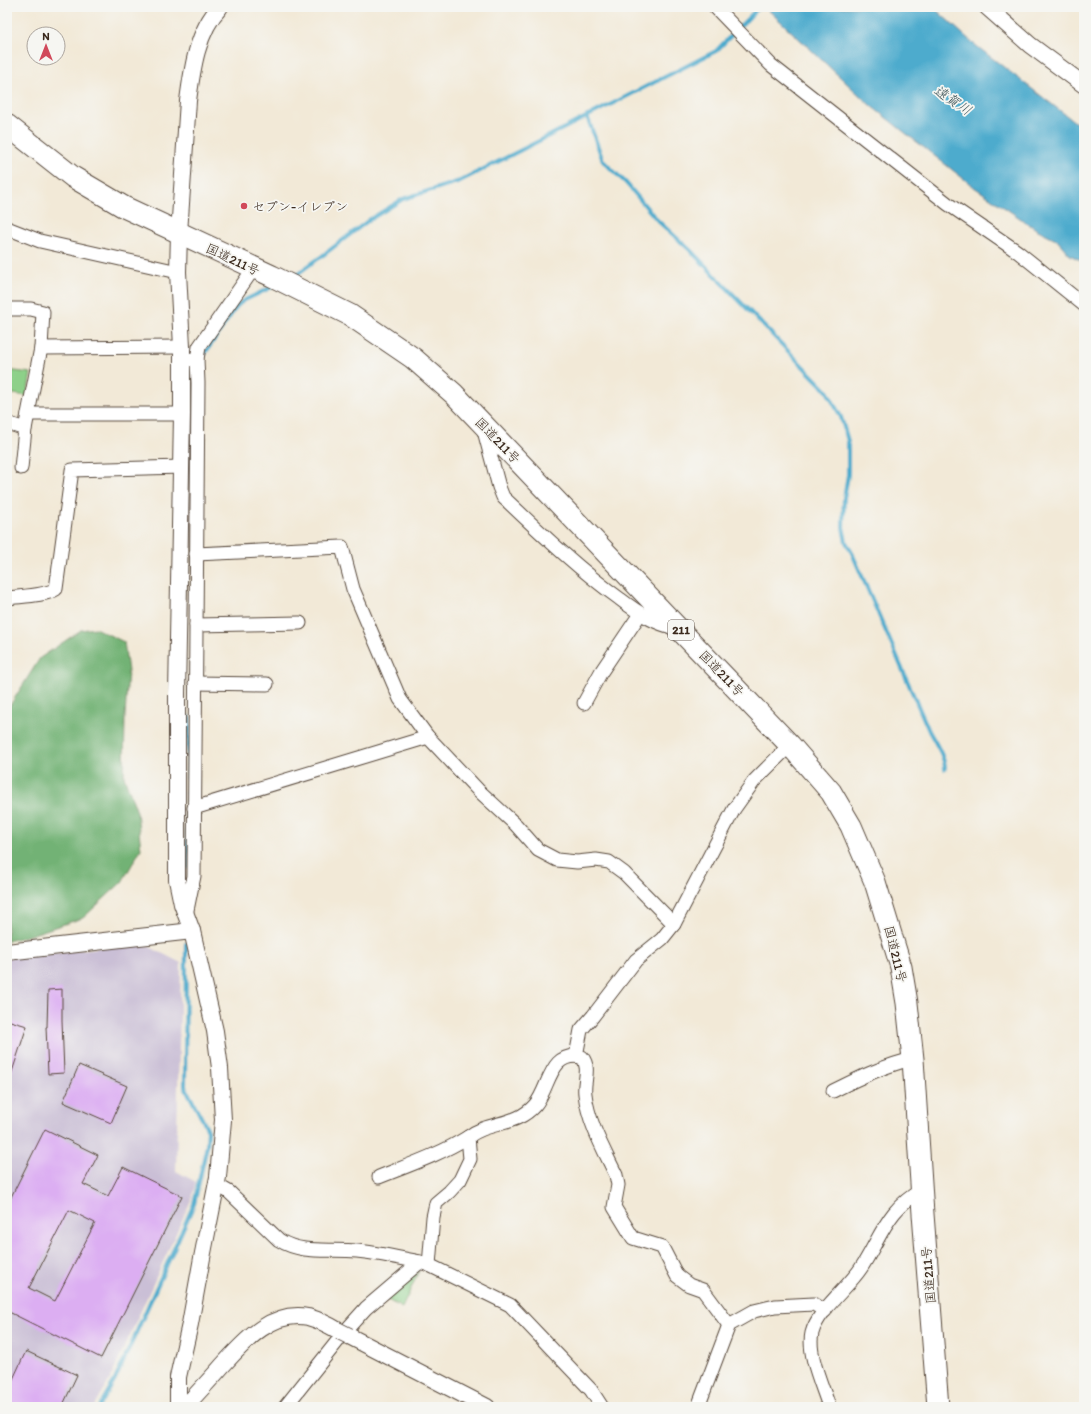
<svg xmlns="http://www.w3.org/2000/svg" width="1091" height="1414" font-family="Itim,'Klee One',sans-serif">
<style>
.industrial{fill:#cabfd6}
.green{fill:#8dd089;stroke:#647d54}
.forest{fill:#72b275;stroke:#566e4a}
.water{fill:#4eabcd;stroke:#446a76}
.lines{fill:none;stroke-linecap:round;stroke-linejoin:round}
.stream{stroke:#4eabcd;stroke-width:4}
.building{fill:#dcaef2;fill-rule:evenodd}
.minor-casing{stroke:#56473a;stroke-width:15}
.tertiary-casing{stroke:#56473a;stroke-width:18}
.trunk-casing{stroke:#56473a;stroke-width:23}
.minor{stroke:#fff;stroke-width:13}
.tertiary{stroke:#fff;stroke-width:16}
.trunk{stroke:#fff;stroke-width:21}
.tertiary-bridge-casing{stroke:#56473a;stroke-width:18;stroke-linecap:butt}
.tertiary-bridge{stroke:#fff;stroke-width:16}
.poi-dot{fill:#d1495b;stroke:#f6f6f2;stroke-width:1.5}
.labels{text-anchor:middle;stroke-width:3.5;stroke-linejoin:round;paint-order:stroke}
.shield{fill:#f6f6f2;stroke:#73675e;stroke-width:1}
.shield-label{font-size:12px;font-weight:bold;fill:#3b2a1e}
.poi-label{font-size:13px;fill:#3b2a1e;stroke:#f6f6f2;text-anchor:start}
.street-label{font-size:13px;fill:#3b2a1e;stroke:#f6f6f2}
.water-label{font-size:14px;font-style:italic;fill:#42575b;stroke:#f6f6f2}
</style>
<rect width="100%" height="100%" fill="#f6f6f2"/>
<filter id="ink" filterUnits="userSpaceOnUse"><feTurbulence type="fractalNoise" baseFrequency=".025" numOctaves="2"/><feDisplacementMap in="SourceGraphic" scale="8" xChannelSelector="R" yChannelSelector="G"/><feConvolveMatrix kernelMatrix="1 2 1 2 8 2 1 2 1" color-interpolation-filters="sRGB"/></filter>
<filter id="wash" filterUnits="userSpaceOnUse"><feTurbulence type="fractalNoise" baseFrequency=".012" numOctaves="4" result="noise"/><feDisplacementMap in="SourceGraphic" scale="16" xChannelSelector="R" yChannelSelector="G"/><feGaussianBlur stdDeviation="0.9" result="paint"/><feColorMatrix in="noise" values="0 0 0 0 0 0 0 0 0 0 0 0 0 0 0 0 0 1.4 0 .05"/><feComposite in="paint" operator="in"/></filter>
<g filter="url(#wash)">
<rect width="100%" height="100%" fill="#f2e9d7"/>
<polygon class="industrial" points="142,943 181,963 176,1171 196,1182 191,1200 110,1379 94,1407 7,1407 7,958"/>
<g class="green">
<polygon points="7,370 31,373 27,396 7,393"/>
<polygon points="419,1271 402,1308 384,1298"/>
</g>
<polygon class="forest" points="95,628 124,642 128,671 125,717 124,776 137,812 141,849 122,882 83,918 24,937 7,941 7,710 40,658 81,630"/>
<polygon class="water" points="765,7 933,7 974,44 1084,129 1084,262 1070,255 1056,239 1036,229 974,187 871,106"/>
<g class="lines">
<g class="stream">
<path d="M587,116l16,45 23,22 32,38 32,29 137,141 14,26 7,24v34l-4,23 -1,29 3,15 6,11 77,178c6,11 16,26 16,38"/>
<polyline points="291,277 297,274 322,256 369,220 403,199 460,181 716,51 759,7"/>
<polyline points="203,356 237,306 243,301 276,285"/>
<polyline points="187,867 189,717"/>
<polyline points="99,1407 115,1380 194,1204 207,1145 208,1130 185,1087 186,944"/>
</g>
</g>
<g id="blocks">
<g class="building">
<polygon points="62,989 62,1020 64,1073 48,1074 46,1027 47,1027 48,990"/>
<polygon points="7,1020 27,1026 9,1081 7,1081"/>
<polygon points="79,1065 127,1086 111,1123 63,1102"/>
<path d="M45,1129l53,26 -15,29 25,12 15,-29 59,29 -81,162 -94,-47v-106zM69,1210l26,13 -40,78 -26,-13z"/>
<polygon points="26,1351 77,1375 62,1407 7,1407 7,1392"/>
</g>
</g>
</g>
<g filter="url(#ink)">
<use href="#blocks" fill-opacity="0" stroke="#56473a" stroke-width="1"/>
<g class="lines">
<defs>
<g id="minor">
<polyline points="715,7 771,65 948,204 1018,252 1084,305"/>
<polyline points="7,228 40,241 178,272"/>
<polyline points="7,309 31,309 43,312 41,348 182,347"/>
<polyline points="197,359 199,347 254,268"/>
<polyline points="182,360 197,359 198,383 194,876 186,915"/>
<polyline points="28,414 182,414"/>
<polyline points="7,423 25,429 21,468"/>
<path d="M483,427l16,60 4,10c38,36 75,72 117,102 17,13 35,25 56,29"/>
<polyline points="25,429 41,348"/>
<polyline points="196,554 342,547 353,589 400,699 428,737 478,790 516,825 538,850 557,860 577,862 596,860 609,862 624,873 674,924"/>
<path d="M7,598c14,-2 38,-2 49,-9l16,-119 110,-3"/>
<polyline points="196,625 300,623"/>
<polyline points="195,683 267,684"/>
<polyline points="584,703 601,672 640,614"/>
<polyline points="194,808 428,737"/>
<polyline points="576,1056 581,1030 593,1016 636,960 662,939 674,924 734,809 754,781 790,745"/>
<path d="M833,1091c26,-13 52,-26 80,-32"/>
<path d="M379,1177c30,-12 62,-23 89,-40"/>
<path d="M217,1185l12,7 50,48c24,15 51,8 78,11 21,2 42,7 63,11"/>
<polyline points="429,1265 510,1305 591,1390 602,1407"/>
<path d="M285,1407l63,-79 18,-20 54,-46 9,3 4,-48 3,-14 13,-11 11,-12 10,-21 -2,-22c20,-16 48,-10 67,-32 15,-17 14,-55 47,-48 9,12 1,24 3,37 3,28 19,56 31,81l2,10 -4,22 19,31 29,9 15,29 12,9 14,5 26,35"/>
<polyline points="698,1407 729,1325 754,1311 775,1306 814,1304 825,1311"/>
<path d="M829,1407c-6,-20 -22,-53 -17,-74 6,-23 36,-45 49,-65 12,-18 20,-39 33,-55 8,-10 17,-17 28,-23"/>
</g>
<g id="tertiary">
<polyline points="987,7 1030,45 1084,85"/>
<polyline points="7,952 192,931"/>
<polyline points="349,1336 487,1407"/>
<path d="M178,1407v-30l12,-53 12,-66 16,-81 5,-57 -3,-52 -5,-37 -23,-100 -10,-27 -5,-24v-185l5,-281v-67l-4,-75 1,-39 9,-132c4,-31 9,-70 32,-94"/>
<path d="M185,1407c12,-14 25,-27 37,-41 22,-24 49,-56 86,-49 11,3 21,8 31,14"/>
</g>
<polyline id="trunk" points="7,125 73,177 124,207 272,276 350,315 413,358 454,394 790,745 831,792 851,826 875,882 901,967 907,1003 913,1059 923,1214 938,1407"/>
</defs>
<use href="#minor" class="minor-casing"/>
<use href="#tertiary" class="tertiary-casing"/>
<use href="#trunk" class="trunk-casing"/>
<use href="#minor" class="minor"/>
<use href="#tertiary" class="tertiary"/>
<use href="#trunk" class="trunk"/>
<defs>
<polyline id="tertiary-bridge" points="339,1331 349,1336"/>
</defs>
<use href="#tertiary-bridge" class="tertiary-bridge-casing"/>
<use href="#tertiary-bridge" class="tertiary-bridge"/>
</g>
</g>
<circle class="poi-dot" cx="244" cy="206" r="4"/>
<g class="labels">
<rect class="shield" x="668" y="620" width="26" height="20" rx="3"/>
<g class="shield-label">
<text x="681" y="634">211</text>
</g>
<g class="poi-label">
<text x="252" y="211">セブン-イレブン</text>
</g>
<g class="street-label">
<text transform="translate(233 259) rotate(25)" y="5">国道211号</text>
<text transform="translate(498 440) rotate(46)" y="5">国道211号</text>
<text transform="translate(722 673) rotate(46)" y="5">国道211号</text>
<text transform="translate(896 954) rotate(76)" y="5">国道211号</text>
<text transform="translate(928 1275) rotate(-95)" y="5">国道211号</text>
</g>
<g class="water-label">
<text transform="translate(953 100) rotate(34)" y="5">遠賀川</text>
</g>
</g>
<rect width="1091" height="1414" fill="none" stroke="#f6f6f2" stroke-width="24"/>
<g transform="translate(46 46)"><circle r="19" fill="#f6f6f2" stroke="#aba49d"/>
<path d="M0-3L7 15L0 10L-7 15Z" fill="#d1495b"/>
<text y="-6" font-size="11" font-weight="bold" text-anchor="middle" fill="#3b2a1e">N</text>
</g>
</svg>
